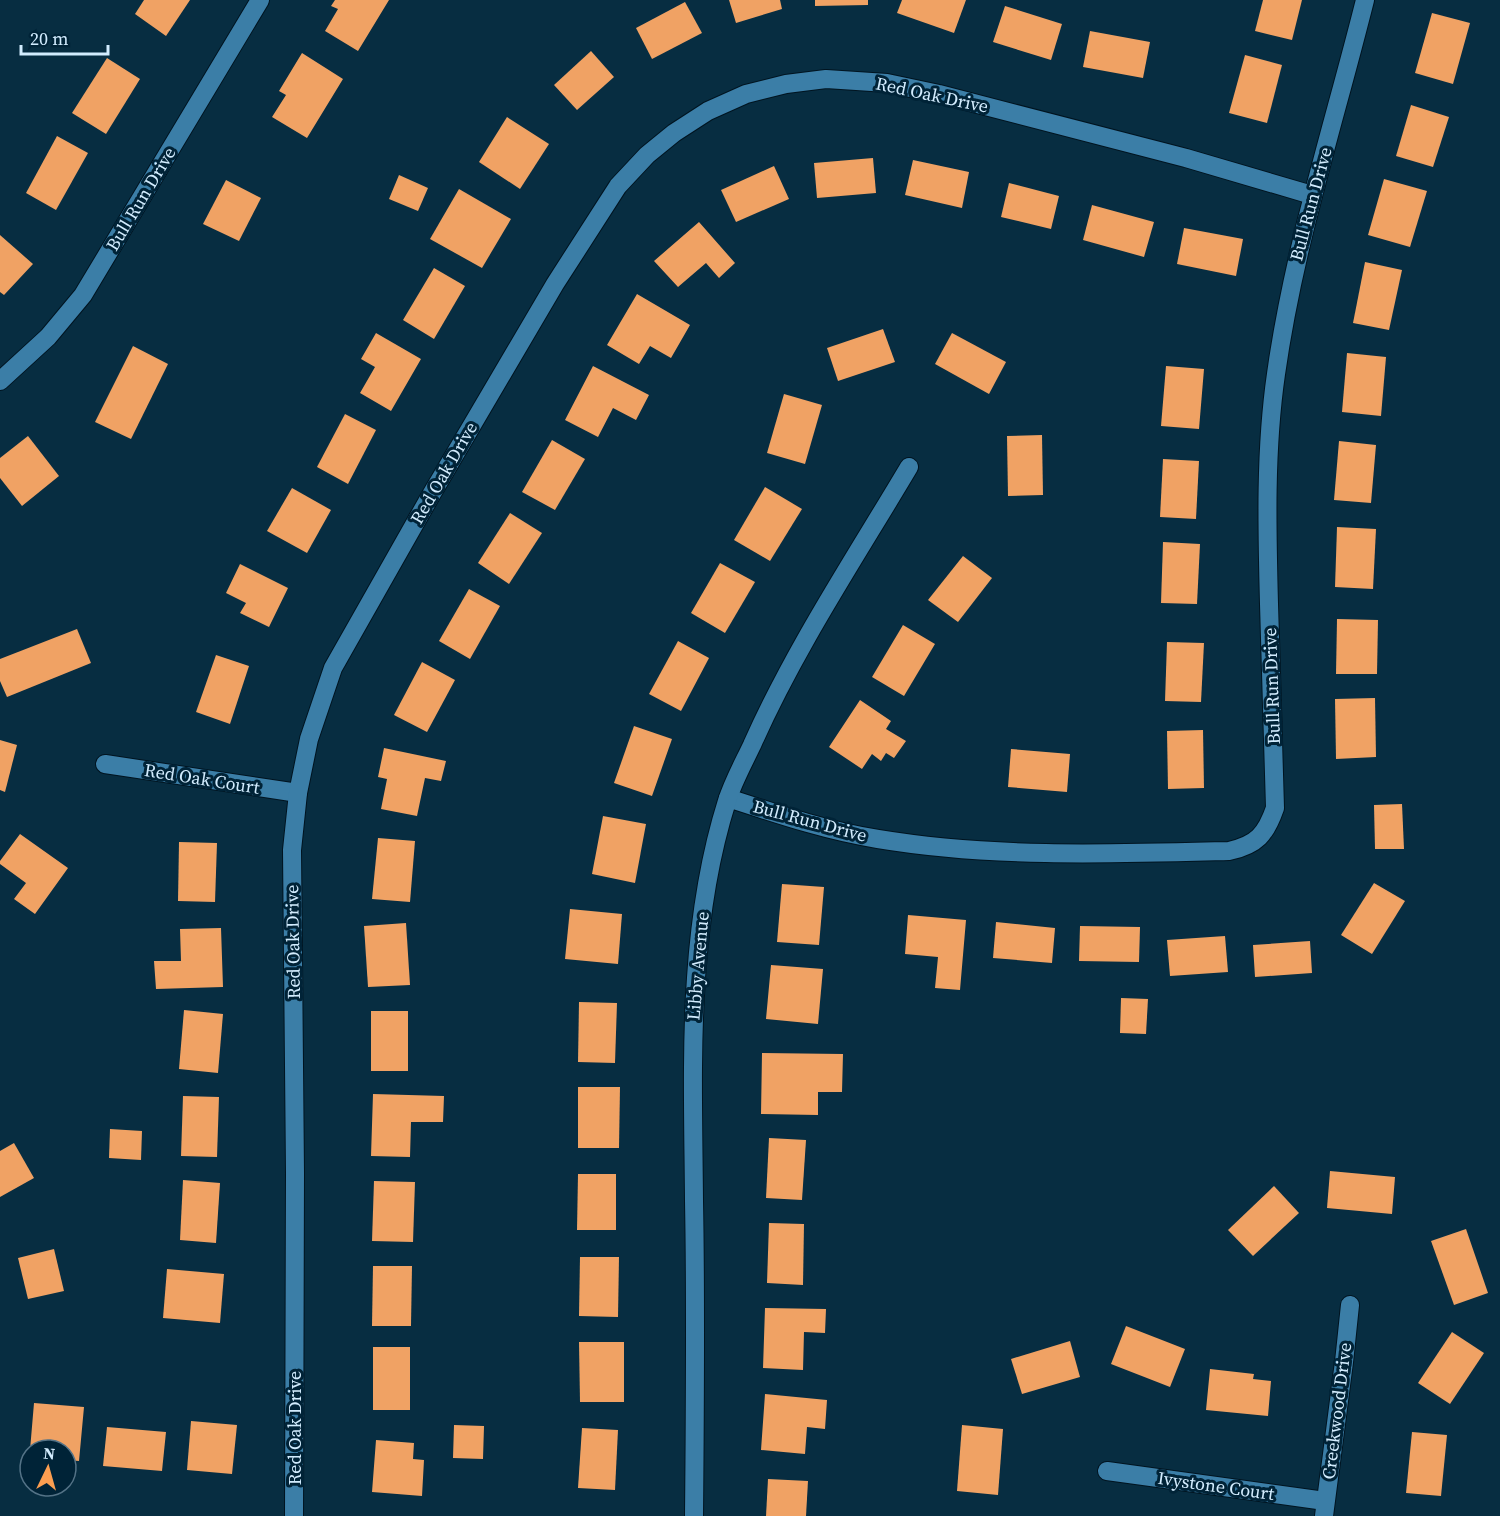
<svg xmlns="http://www.w3.org/2000/svg" width="1500" height="1516" font-family="'Source Serif 4',serif">
<style>
.building{fill:#f0a264}
.lines{fill:none;stroke-linecap:round;stroke-linejoin:round}
.street-casing{stroke:#011420;stroke-width:20}
.street{stroke:#3b7ea7;stroke-width:18}
.labels{text-anchor:middle;stroke-width:6;stroke-linejoin:round;paint-order:stroke}
.street-label{font-size:18px;fill:#d2ecfe;stroke:#002337}
</style>
<rect width="100%" height="100%" fill="#072d41"/>
<g class="building">
<polygon points="144,0 190,0 166,36 135,14"/>
<polygon points="335,0 389,0 358,51 325,31 338,9 331,6"/>
<polygon points="729,0 780,0 782,9 736,23"/>
<polygon points="815,0 868,0 868,5 815,6"/>
<polygon points="902,0 966,0 954,33 897,13"/>
<polygon points="1263,0 1302,0 1292,40 1255,31"/>
<polygon points="685,2 702,33 652,59 636,28"/>
<polygon points="1005,6 1062,24 1051,60 993,42"/>
<polygon points="1432,13 1470,23 1453,84 1415,73"/>
<polygon points="1090,31 1150,42 1143,78 1083,67"/>
<polygon points="591,51 614,77 577,110 554,85"/>
<polygon points="302,53 343,79 307,138 272,117 286,95 279,91"/>
<polygon points="1245,55 1282,65 1267,123 1229,113"/>
<polygon points="107,58 140,79 106,134 72,113"/>
<polygon points="1411,105 1449,117 1433,167 1396,156"/>
<polygon points="507,117 549,144 520,189 479,162"/>
<polygon points="57,136 88,153 56,210 26,193"/>
<polygon points="873,158 876,193 817,198 814,163"/>
<polygon points="913,160 969,172 962,208 905,195"/>
<polygon points="774,166 789,199 736,222 721,190"/>
<polygon points="399,175 428,188 418,211 389,199"/>
<polygon points="1384,179 1427,191 1410,247 1368,235"/>
<polygon points="226,180 261,198 239,241 203,224"/>
<polygon points="1009,183 1059,196 1051,229 1001,217"/>
<polygon points="459,189 511,219 482,268 430,239"/>
<polygon points="1092,205 1154,222 1144,257 1083,240"/>
<polygon points="699,222 735,263 719,278 706,263 678,287 654,261"/>
<polygon points="1184,228 1243,239 1236,276 1177,264"/>
<polygon points="0,235 33,264 4,295 0,292"/>
<polygon points="1365,262 1402,270 1389,330 1353,323"/>
<polygon points="434,268 465,286 434,339 403,320"/>
<polygon points="637,294 690,325 671,358 650,346 639,364 607,345"/>
<polygon points="883,329 895,362 838,381 827,348"/>
<polygon points="376,333 421,359 391,411 360,393 375,367 361,359"/>
<polygon points="952,333 1006,362 989,394 935,364"/>
<polygon points="133,346 168,364 131,439 95,422"/>
<polygon points="1347,353 1386,357 1381,416 1342,412"/>
<polygon points="593,366 649,395 636,420 613,408 598,437 565,420"/>
<polygon points="1166,366 1204,369 1199,429 1161,426"/>
<polygon points="784,394 822,405 805,464 767,453"/>
<polygon points="345,414 376,430 348,484 317,467"/>
<polygon points="1042,435 1043,495 1008,496 1007,436"/>
<polygon points="28,436 59,476 22,506 0,478 0,458"/>
<polygon points="552,440 585,459 555,510 522,492"/>
<polygon points="1339,441 1376,445 1371,503 1334,500"/>
<polygon points="1163,459 1199,461 1196,519 1160,517"/>
<polygon points="765,487 802,509 770,561 734,540"/>
<polygon points="292,488 331,510 307,553 267,531"/>
<polygon points="510,513 542,533 509,584 478,563"/>
<polygon points="1337,527 1376,529 1373,589 1335,587"/>
<polygon points="1163,542 1200,544 1197,604 1161,603"/>
<polygon points="963,556 992,578 958,622 928,600"/>
<polygon points="720,563 755,582 725,633 691,613"/>
<polygon points="240,564 288,588 269,627 240,613 246,603 226,593"/>
<polygon points="469,589 500,606 470,659 439,641"/>
<polygon points="1337,619 1378,620 1377,674 1336,674"/>
<polygon points="903,625 935,644 904,696 872,677"/>
<polygon points="77,629 91,663 7,697 0,681 0,659"/>
<polygon points="678,641 709,658 681,711 649,694"/>
<polygon points="1167,642 1204,643 1201,702 1165,701"/>
<polygon points="216,655 249,666 230,724 196,712"/>
<polygon points="422,662 455,680 427,732 394,715"/>
<polygon points="1375,698 1376,757 1336,759 1335,699"/>
<polygon points="860,700 891,721 886,729 906,741 894,758 886,753 881,761 872,754 862,769 829,747"/>
<polygon points="634,726 672,739 652,796 614,783"/>
<polygon points="1203,730 1204,788 1168,789 1167,731"/>
<polygon points="0,740 17,745 5,792 0,790"/>
<polygon points="384,748 446,761 441,781 425,778 417,816 381,809 387,779 378,777"/>
<polygon points="1011,749 1070,754 1067,792 1008,787"/>
<polygon points="1402,804 1404,849 1375,849 1374,805"/>
<polygon points="603,816 646,824 635,883 592,874"/>
<polygon points="20,834 68,868 35,914 14,899 26,883 0,864 0,861"/>
<polygon points="378,838 415,841 410,902 372,899"/>
<polygon points="179,842 217,843 215,902 178,901"/>
<polygon points="1374,883 1405,901 1372,954 1341,935"/>
<polygon points="782,884 824,887 819,945 777,942"/>
<polygon points="570,909 622,914 618,964 565,959"/>
<polygon points="908,915 966,920 960,990 935,988 938,957 905,954"/>
<polygon points="996,922 1055,928 1052,963 993,958"/>
<polygon points="406,923 410,985 368,987 364,926"/>
<polygon points="1080,926 1140,927 1139,962 1079,961"/>
<polygon points="221,928 223,987 156,989 154,961 181,961 180,929"/>
<polygon points="1225,936 1228,972 1170,976 1167,940"/>
<polygon points="1310,941 1312,973 1255,977 1253,945"/>
<polygon points="771,965 823,969 818,1024 766,1019"/>
<polygon points="1121,998 1148,999 1146,1034 1120,1033"/>
<polygon points="579,1002 617,1003 615,1063 578,1062"/>
<polygon points="184,1010 223,1014 218,1073 179,1069"/>
<rect x="371" y="1011" width="37" height="60"/>
<polygon points="762,1053 843,1054 842,1092 818,1092 818,1115 761,1114"/>
<polygon points="578,1087 620,1087 619,1148 578,1148"/>
<polygon points="373,1094 444,1096 443,1122 411,1122 410,1157 371,1156"/>
<polygon points="183,1096 219,1097 217,1157 181,1156"/>
<polygon points="110,1129 142,1131 141,1160 109,1158"/>
<polygon points="769,1138 806,1140 802,1200 766,1198"/>
<polygon points="14,1143 34,1178 0,1197 0,1151"/>
<polygon points="1330,1171 1395,1177 1392,1214 1327,1208"/>
<polygon points="578,1174 616,1174 616,1230 577,1230"/>
<polygon points="183,1180 220,1183 216,1243 180,1240"/>
<polygon points="374,1181 415,1182 413,1242 372,1241"/>
<polygon points="1274,1186 1299,1213 1253,1256 1228,1230"/>
<polygon points="769,1223 804,1224 803,1285 767,1283"/>
<polygon points="1466,1229 1488,1293 1454,1305 1431,1241"/>
<polygon points="54,1249 64,1291 28,1299 18,1258"/>
<polygon points="580,1257 619,1257 618,1317 579,1316"/>
<polygon points="373,1266 412,1266 411,1326 372,1326"/>
<polygon points="167,1269 224,1274 220,1323 163,1318"/>
<polygon points="765,1308 826,1309 825,1333 804,1332 803,1370 763,1368"/>
<polygon points="1126,1326 1185,1349 1170,1387 1111,1364"/>
<polygon points="1452,1332 1484,1353 1450,1404 1418,1383"/>
<polygon points="1070,1341 1080,1377 1022,1394 1011,1359"/>
<polygon points="579,1342 624,1342 624,1402 580,1402"/>
<rect x="373" y="1347" width="37" height="63"/>
<polygon points="1210,1369 1254,1374 1253,1379 1271,1381 1268,1416 1206,1410"/>
<polygon points="765,1394 827,1400 825,1429 807,1427 805,1454 761,1450"/>
<polygon points="34,1403 84,1407 79,1461 66,1460 66,1450 30,1450"/>
<polygon points="191,1421 237,1425 232,1474 187,1470"/>
<polygon points="454,1425 484,1426 483,1459 453,1458"/>
<polygon points="962,1425 1003,1429 998,1495 957,1491"/>
<polygon points="107,1427 166,1432 162,1471 103,1466"/>
<polygon points="582,1428 618,1430 615,1490 578,1488"/>
<polygon points="1412,1432 1447,1435 1441,1496 1406,1493"/>
<polygon points="376,1440 414,1443 413,1459 424,1460 422,1496 372,1492"/>
<polygon points="768,1479 808,1481 806,1516 766,1516"/>
</g>
<g class="lines">
<defs>
<g id="street">
<polyline points="0,381 48,337 83,295 260,0"/>
<polyline points="105,764 298,793"/>
<path d="M728,798c49,16 99,33 150,41 115,19 234,15 351,12 28,-6 37,-17 46,-43 -2,-68 -4,-136 -6,-204 -2,-76 -4,-154 7,-230 18,-128 58,-250 89,-374"/>
<polyline points="1107,1471 1325,1501"/>
<polyline points="294,1516 295,1173 292,850 298,793 309,739 333,668 431,495 555,284 618,186 647,155 674,133 708,111 746,94 786,84 826,79 887,83 939,94 1186,158 1312,195"/>
<path d="M694,1516c1,-105 2,-210 0,-315 -1,-134 -8,-270 33,-400 6,-19 16,-37 25,-56 43,-97 103,-187 157,-278"/>
<polyline points="1324,1516 1344,1362 1350,1305"/>
</g>
</defs>
<use href="#street" class="street-casing"/>
<use href="#street" class="street"/>
</g>
<g class="labels">
<g class="street-label">
<text transform="translate(932 95) rotate(12)" y="6">Red Oak Drive</text>
<text transform="translate(141 199) rotate(-59)" y="6">Bull Run Drive</text>
<text transform="translate(1311 204) rotate(-75)" y="6">Bull Run Drive</text>
<text transform="translate(444 473) rotate(-60)" y="6">Red Oak Drive</text>
<text transform="translate(1272 686) rotate(-92)" y="6">Bull Run Drive</text>
<text transform="translate(202 779) rotate(9)" y="6">Red Oak Court</text>
<text transform="translate(810 821) rotate(15)" y="6">Bull Run Drive</text>
<text transform="translate(293 942) rotate(-91)" y="6">Red Oak Drive</text>
<text transform="translate(698 966) rotate(-85)" y="6">Libby Avenue</text>
<text transform="translate(1337 1411) rotate(-83)" y="6">Creekwood Drive</text>
<text transform="translate(295 1428) rotate(-90)" y="6">Red Oak Drive</text>
<text transform="translate(1216 1486) rotate(8)" y="6">Ivystone Court</text>
</g>
</g>
<g transform="translate(48 1468) rotate(5)"><circle r="28" fill="#002337" stroke="#547387" stroke-width="1.5"/>
<path d="M0-4.5L10 22L0 15L-10 22Z" fill="#fb9e51"/>
<text y="-9" font-size="16" font-weight="bold" text-anchor="middle" fill="#d2ecfe">N</text>
</g>
<path d="M21 45v9h87v-9" fill="none" stroke="#d2ecfe" stroke-width="3"/>
<text x="30" y="45" font-size="18" fill="#d2ecfe" stroke="#002337" stroke-width="4.5" paint-order="stroke">20 m</text>
</svg>
